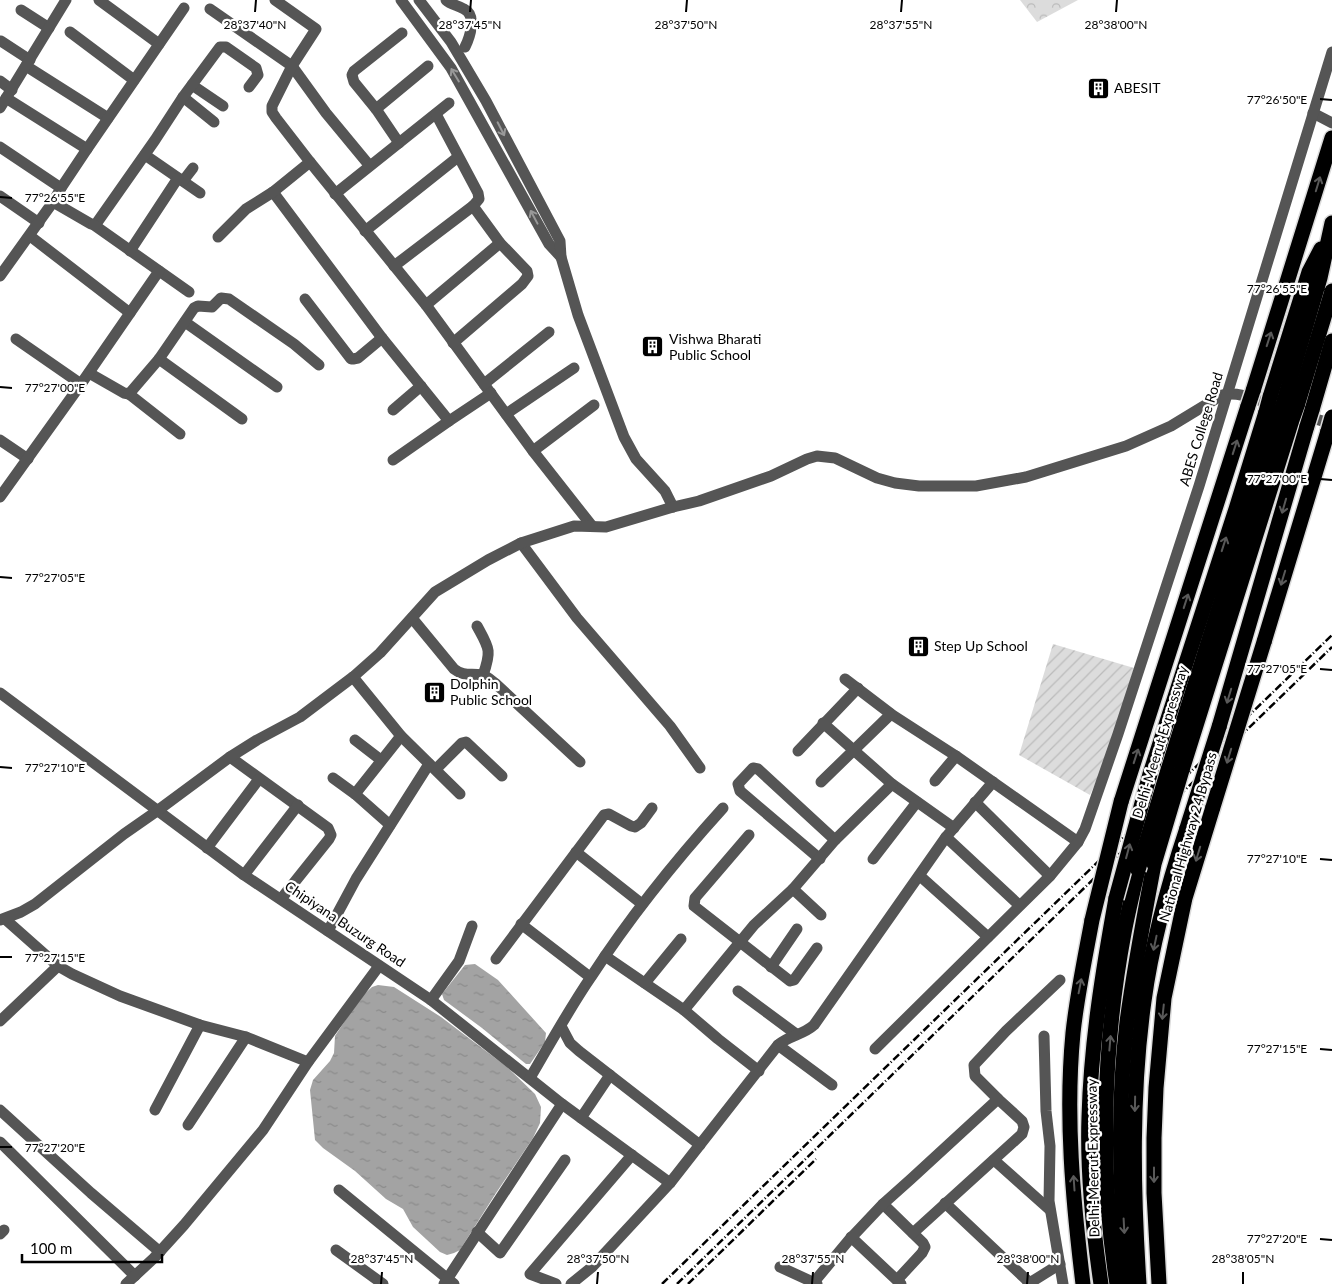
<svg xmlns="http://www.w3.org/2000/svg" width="1332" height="1284" font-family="Lato,sans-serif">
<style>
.park{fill:url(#park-crowns)}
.garden{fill:url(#garden-furrows)}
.water{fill:url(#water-ripples)}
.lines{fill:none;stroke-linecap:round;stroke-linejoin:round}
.highway-casing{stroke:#dbdbdb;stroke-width:18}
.minor{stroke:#555;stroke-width:11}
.highway{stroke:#000;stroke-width:15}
.rail{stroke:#000;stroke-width:2.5;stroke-dasharray:8 2.5 1 2.5;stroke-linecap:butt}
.highway-bridge-casing{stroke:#dbdbdb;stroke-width:18;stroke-linecap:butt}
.highway-bridge{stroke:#000;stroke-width:15}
.oneway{stroke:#999}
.oneway2{stroke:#595959}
.ticks{fill:none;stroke:#000;stroke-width:2}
.labels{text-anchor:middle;stroke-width:4.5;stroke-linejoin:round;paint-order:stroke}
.poi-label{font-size:14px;fill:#000;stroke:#fff;text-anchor:start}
.street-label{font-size:14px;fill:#000;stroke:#fff}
.ticks-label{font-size:12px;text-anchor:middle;fill:#000;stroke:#fff;stroke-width:4.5;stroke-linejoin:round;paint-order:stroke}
</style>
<defs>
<pattern id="park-crowns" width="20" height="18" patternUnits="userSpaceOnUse" patternTransform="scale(1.25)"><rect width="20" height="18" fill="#dcdcdc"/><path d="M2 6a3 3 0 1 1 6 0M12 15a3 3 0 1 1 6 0" fill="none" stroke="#bbb"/></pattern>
<pattern id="garden-furrows" width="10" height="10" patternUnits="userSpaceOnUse" patternTransform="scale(1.25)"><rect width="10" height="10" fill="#dcdcdc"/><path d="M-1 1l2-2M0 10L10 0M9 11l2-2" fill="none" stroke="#bbb"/></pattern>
<pattern id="water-ripples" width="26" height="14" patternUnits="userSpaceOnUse" patternTransform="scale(1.25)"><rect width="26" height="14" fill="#a3a3a3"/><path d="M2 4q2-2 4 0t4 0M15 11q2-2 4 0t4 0" fill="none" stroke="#8b8b8b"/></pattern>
</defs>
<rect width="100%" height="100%" fill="#fff"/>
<polygon class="park" points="1020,0 1078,0 1037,22"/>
<polygon class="garden" points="1053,644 1134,668 1099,783 1096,782 1090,795 1019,755"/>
<g class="water">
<polygon points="475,964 498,980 546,1033 545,1042 530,1064 526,1064 521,1060 482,1028 444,1000 442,994 465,965"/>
<polygon points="378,985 394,987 441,1017 507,1067 535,1094 541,1107 540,1123 533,1138 496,1193 463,1245 460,1250 454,1253 447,1255 440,1252 413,1227 403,1209 386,1199 355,1171 323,1148 315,1140 310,1090 313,1080 330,1061 334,1053 335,1036 360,998 372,987"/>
</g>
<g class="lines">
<defs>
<g id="highway">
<polyline points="1253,391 1332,138"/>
<polyline points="1270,397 1309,272 1321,249"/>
<polyline points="1284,401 1320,278 1332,223"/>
<polyline points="1297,406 1332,291"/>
<polyline points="1312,410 1332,341"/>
<polyline points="1264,642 1328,431"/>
<polyline points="1219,727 1307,426"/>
<polyline points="1168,770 1279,417"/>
<polyline points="1182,770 1292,420"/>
<polyline points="1150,774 1236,509 1266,412"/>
<polyline points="1121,802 1248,406"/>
<path d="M1083,1284c-10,-83 -18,-168 -10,-251 4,-38 12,-75 19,-113"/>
<path d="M1101,1284c-8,-55 -14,-111 -12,-167 2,-74 14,-147 27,-219"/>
<path d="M1117,1284c-18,-113 -14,-239 7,-351 4,-21 9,-42 14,-63"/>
<path d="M1130,1284c-5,-28 -6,-55 -8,-83 -3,-60 -2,-120 5,-179 7,-53 17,-105 27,-158"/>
<path d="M1139,1284c-6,-94 -8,-190 5,-283 8,-59 24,-116 43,-173"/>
<polyline points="1159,1284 1154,1193 1154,1138 1156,1088 1164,998 1185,898 1213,807"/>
</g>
</defs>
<use href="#highway" class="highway-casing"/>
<g class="minor">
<polyline points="99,0 159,44"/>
<polyline points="401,0 451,68 549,244 561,257"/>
<polyline points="419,0 451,42 486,101 560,241 561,257 578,315 624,437 636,459 665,491 673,507"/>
<path d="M446,0c5,5 12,5 18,9 13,6 6,28 1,38"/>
<polyline points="210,9 292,66 326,113 369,165"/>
<polyline points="21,10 49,28"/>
<polyline points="70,32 134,80"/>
<polyline points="1,41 30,60"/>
<polyline points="26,66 108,118"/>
<polyline points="0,81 12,90"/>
<polyline points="192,85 223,106"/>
<polyline points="183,97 214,122"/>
<polyline points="6,98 87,149"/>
<polyline points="0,108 66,0"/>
<polyline points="376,109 428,66"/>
<polyline points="1313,113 1332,123"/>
<polyline points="399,143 376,109 354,82 352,75 354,71 402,33"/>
<polyline points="0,147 61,188"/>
<polyline points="145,155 200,193"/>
<polyline points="310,162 426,305 533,451 592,526"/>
<polyline points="183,181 193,168"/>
<polyline points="273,192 382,338 449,421 491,393"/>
<polyline points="335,194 449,103"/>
<polyline points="0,196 39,223"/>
<polyline points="53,202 91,224 96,224 155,140 183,97 220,47 226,47 256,68 258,75 249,87"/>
<polyline points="94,225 189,292"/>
<polyline points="365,231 458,157"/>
<polyline points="30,236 130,313"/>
<polyline points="218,237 246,209 273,192 310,162 276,118 272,112 272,106 292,66 316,29 275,0"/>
<polyline points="130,251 178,178"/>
<polyline points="394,266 473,206 479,199 478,193 436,114"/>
<polyline points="0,276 53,202 61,188 87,149 184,8"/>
<polyline points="305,299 351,359 353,359 358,358 382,338"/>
<polyline points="426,305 500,243"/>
<polyline points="185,322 277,387"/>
<polyline points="16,339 81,384"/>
<polyline points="453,343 522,284 528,276 527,271 500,243 473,206"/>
<polyline points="159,359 242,419"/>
<polyline points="89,373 124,393 129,394 159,359 194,308 198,306 212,307 221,298 229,299 294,344 319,365"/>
<polyline points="484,384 549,332"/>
<polyline points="129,394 180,434"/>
<polyline points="393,410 421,386"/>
<polyline points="506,414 574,368"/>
<polyline points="1303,415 1332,424"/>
<polyline points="0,440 28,459"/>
<polyline points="533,451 594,405"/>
<polyline points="393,460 449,421"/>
<polyline points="0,497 81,384 159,271"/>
<polyline points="521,543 577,618 670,726 700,768"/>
<path d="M412,618l42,51c10,8 17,4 28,6 5,1 10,6 14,9l84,78"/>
<path d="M477,626c12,22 15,24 6,49"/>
<polyline points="353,677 401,736 460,794"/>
<polyline points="845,679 891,714 956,756 1078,842"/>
<polyline points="0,693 244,875 431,1000 562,1104 670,1183"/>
<polyline points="823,723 892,784 954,828"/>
<polyline points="355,740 381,760"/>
<polyline points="798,751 858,688"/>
<polyline points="230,757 328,828 331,835 329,839 281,899"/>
<polyline points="436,769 462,743 466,742 502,776"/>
<polyline points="333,778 355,794 401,736"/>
<polyline points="935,781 956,756"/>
<polyline points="821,782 891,714"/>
<polyline points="355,794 390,825"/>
<polyline points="975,802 1050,876"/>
<polyline points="749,835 695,898 694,906 790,981 794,980 817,948"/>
<polyline points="946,837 1019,905"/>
<polyline points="207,848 259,779"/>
<polyline points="576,852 642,904"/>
<polyline points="820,859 740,791 738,784 753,768 758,769 835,840"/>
<polyline points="873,859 917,802"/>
<polyline points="244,875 298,805"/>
<polyline points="920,876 988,937"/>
<polyline points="793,889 821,915"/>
<polyline points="5,919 58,966 72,974 120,996 200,1025 246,1037 308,1062"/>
<path d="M0,920l21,-8 14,-8 89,-70 33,-23 73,-54 27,-17 43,-23 53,-40 27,-24 55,-61 53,-32 33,-17 53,-17 32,1 67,-20 26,-6 72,-25 36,-17 10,-3 18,2 42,20 18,5 24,3h57l50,-9 100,-31 45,-20 51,-31c18,-4 37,6 54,11"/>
<polyline points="521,924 590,977"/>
<polyline points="328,931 356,879 429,764"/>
<polyline points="605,956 684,1010 718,1039 759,1071"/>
<polyline points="496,959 604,815 609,814 631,826 635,827 641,823 652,808"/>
<polyline points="771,967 797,929"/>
<polyline points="645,983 681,939"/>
<polyline points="738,991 796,1034"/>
<polyline points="431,1000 459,961 472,926"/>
<polyline points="684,1010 754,925 793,889 835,840 892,784"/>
<polyline points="0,1021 58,966"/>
<polyline points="561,1026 570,1043 579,1051 700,1145"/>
<polyline points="1044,1036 1046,1111 1050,1146 1049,1201 1063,1284"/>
<polyline points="778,1045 832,1085"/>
<polyline points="875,1049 1050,876 1078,842 1085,829 1118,734 1199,486 1332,52"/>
<path d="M530,1078c20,-34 39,-69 61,-101 39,-60 84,-116 132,-169"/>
<polyline points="0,1110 91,1193 160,1252"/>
<polyline points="155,1110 200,1025"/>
<polyline points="581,1118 610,1075"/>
<polyline points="188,1125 246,1037"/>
<polyline points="0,1142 135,1276"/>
<polyline points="994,1160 1050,1210"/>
<polyline points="339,1190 454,1284"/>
<polyline points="945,1203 1031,1284"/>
<polyline points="883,1204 923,1243 925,1247 922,1253 897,1280"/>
<polyline points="477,1232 500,1253 565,1160"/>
<polyline points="913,1233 1022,1134 1024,1127 1022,1121 998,1099"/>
<polyline points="0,1234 4,1230"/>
<polyline points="851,1237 901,1284"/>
<polyline points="336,1250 383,1284"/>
<polyline points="780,1267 817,1284"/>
<polyline points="814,1282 849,1240 883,1204 911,1179 998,1099 975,1076 974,1065 1006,1031 1060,980"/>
<polyline points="126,1284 154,1258 184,1225 263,1130 308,1062 379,966"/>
<polyline points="444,1284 562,1104"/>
<polyline points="556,1284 530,1274 632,1155"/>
<path d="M571,1284l21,-17 78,-84 108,-138c12,-10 25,-10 36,-20l132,-188 47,-55"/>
<polyline points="1028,1284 1060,1264"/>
</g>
<use href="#highway" class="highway"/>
<g class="rail">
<polyline points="662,1284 1332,635"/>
<polyline points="677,1284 1332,647"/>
<polyline points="688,1284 816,1159"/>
</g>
<defs>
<g id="highway-bridge">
<polyline points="1248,406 1253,391"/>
<polyline points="1266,412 1270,397"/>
<polyline points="1279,417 1284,401"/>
<polyline points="1292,420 1297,406"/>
<polyline points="1307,426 1312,410"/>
<polyline points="1328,431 1332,417"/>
<polyline points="1213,807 1264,642"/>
<polyline points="1187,828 1219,727"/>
<polyline points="1154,864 1182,770"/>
<polyline points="1138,870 1168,770"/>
<polyline points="1116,898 1150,774"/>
<polyline points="1092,920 1121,802"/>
</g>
</defs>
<use href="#highway-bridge" class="highway-bridge-casing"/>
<use href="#highway-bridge" class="highway-bridge"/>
</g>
<defs><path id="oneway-shaft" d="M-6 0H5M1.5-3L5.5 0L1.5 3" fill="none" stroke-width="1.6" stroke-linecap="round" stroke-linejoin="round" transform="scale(1.25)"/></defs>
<g class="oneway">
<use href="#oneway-shaft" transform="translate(455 75) rotate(-121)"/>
<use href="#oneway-shaft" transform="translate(501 129) rotate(63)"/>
<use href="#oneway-shaft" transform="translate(534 217) rotate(-118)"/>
</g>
<g class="oneway2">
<use href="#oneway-shaft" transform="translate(1318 184) rotate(-73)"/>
<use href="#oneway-shaft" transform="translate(1269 339) rotate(-72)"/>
<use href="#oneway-shaft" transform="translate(1235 447) rotate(-72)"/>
<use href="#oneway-shaft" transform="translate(1284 506) rotate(106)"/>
<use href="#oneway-shaft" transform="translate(1224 544) rotate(-72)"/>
<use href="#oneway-shaft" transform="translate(1283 578) rotate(107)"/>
<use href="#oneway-shaft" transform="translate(1186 601) rotate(-72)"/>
<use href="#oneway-shaft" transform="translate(1229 696) rotate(107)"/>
<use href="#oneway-shaft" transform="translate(1136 756) rotate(-72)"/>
<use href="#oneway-shaft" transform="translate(1229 756) rotate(107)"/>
<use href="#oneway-shaft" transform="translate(1128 851) rotate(-75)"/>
<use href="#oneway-shaft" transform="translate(1198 854) rotate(107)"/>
<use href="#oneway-shaft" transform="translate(1155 943) rotate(102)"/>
<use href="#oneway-shaft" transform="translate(1080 986) rotate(-79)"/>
<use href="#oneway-shaft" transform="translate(1163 1012) rotate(96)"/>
<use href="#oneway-shaft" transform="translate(1110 1043) rotate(-85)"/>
<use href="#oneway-shaft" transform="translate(1135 1104) rotate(91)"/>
<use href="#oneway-shaft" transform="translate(1154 1175) rotate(90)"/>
<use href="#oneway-shaft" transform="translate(1074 1183) rotate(-94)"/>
<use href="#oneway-shaft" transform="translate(1124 1226) rotate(87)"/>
</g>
<path class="ticks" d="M255,12l1,-12M470,12l1,-12M686,12l1,-12M901,12l1,-12M1116,12l1,-12M1320,99l12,1M0,197l12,1M1320,289l12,1M0,387l12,1M1320,479l12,1M0,577l12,1M1320,669l12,1M0,767l12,1M1320,859l12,1M0,957h12M1320,1049l12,1M0,1147h12M1320,1239l12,1M381,1284l1,-12M597,1284l1,-12M812,1284l1,-12M1027,1284l1,-12M1243,1284v-12"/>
<defs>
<symbol id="building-square" viewBox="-11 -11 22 22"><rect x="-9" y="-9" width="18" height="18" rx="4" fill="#000" stroke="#fff"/><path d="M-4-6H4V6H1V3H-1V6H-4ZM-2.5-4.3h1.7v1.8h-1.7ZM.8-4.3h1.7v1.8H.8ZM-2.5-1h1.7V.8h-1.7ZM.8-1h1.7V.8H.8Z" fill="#fff"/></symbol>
</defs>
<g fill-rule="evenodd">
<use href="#building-square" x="1086" y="76" width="25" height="25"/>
<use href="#building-square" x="640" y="334" width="25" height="25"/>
<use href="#building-square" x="906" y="634" width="25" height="25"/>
<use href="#building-square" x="422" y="680" width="25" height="25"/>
</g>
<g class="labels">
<g class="poi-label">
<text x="1114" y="93">ABESIT</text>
<text x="669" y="344">Vishwa Bharati<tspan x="669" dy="16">Public School</tspan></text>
<text x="934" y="651">Step Up School</text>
<text x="450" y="689">Dolphin<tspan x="450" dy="16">Public School</tspan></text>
</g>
<g class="street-label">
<text transform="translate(1201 429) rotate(-73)" y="5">ABES College Road</text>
<text transform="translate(1160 742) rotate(-73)" y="5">Delhi-Meerut Expressway</text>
<text transform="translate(1188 837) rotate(-74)" y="5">National Highway 24 Bypass</text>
<text transform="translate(345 924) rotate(34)" y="5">Chipiyana Buzurg Road</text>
<text transform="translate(1093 1158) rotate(-91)" y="5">Delhi-Meerut Expressway</text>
</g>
</g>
<g class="ticks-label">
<text x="255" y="29">28°37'40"N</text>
<text x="470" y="29">28°37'45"N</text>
<text x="686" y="29">28°37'50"N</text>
<text x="901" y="29">28°37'55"N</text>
<text x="1116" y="29">28°38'00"N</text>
<text x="1277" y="104">77°26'50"E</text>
<text x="55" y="202">77°26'55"E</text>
<text x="1277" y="293">77°26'55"E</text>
<text x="55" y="392">77°27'00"E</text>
<text x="1277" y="483">77°27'00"E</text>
<text x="55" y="582">77°27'05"E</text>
<text x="1277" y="673">77°27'05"E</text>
<text x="55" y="772">77°27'10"E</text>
<text x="1277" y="863">77°27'10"E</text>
<text x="55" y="962">77°27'15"E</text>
<text x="1277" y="1053">77°27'15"E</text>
<text x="55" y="1152">77°27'20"E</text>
<text x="1277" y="1243">77°27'20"E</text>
<text x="382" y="1263">28°37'45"N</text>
<text x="598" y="1263">28°37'50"N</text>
<text x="813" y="1263">28°37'55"N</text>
<text x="1028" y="1263">28°38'00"N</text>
<text x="1243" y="1263">28°38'05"N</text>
</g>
<path d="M22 1254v8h140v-8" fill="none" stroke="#000000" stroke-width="2.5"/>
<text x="30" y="1254" font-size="15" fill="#000000" stroke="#ffffff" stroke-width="4" paint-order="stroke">100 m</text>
</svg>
